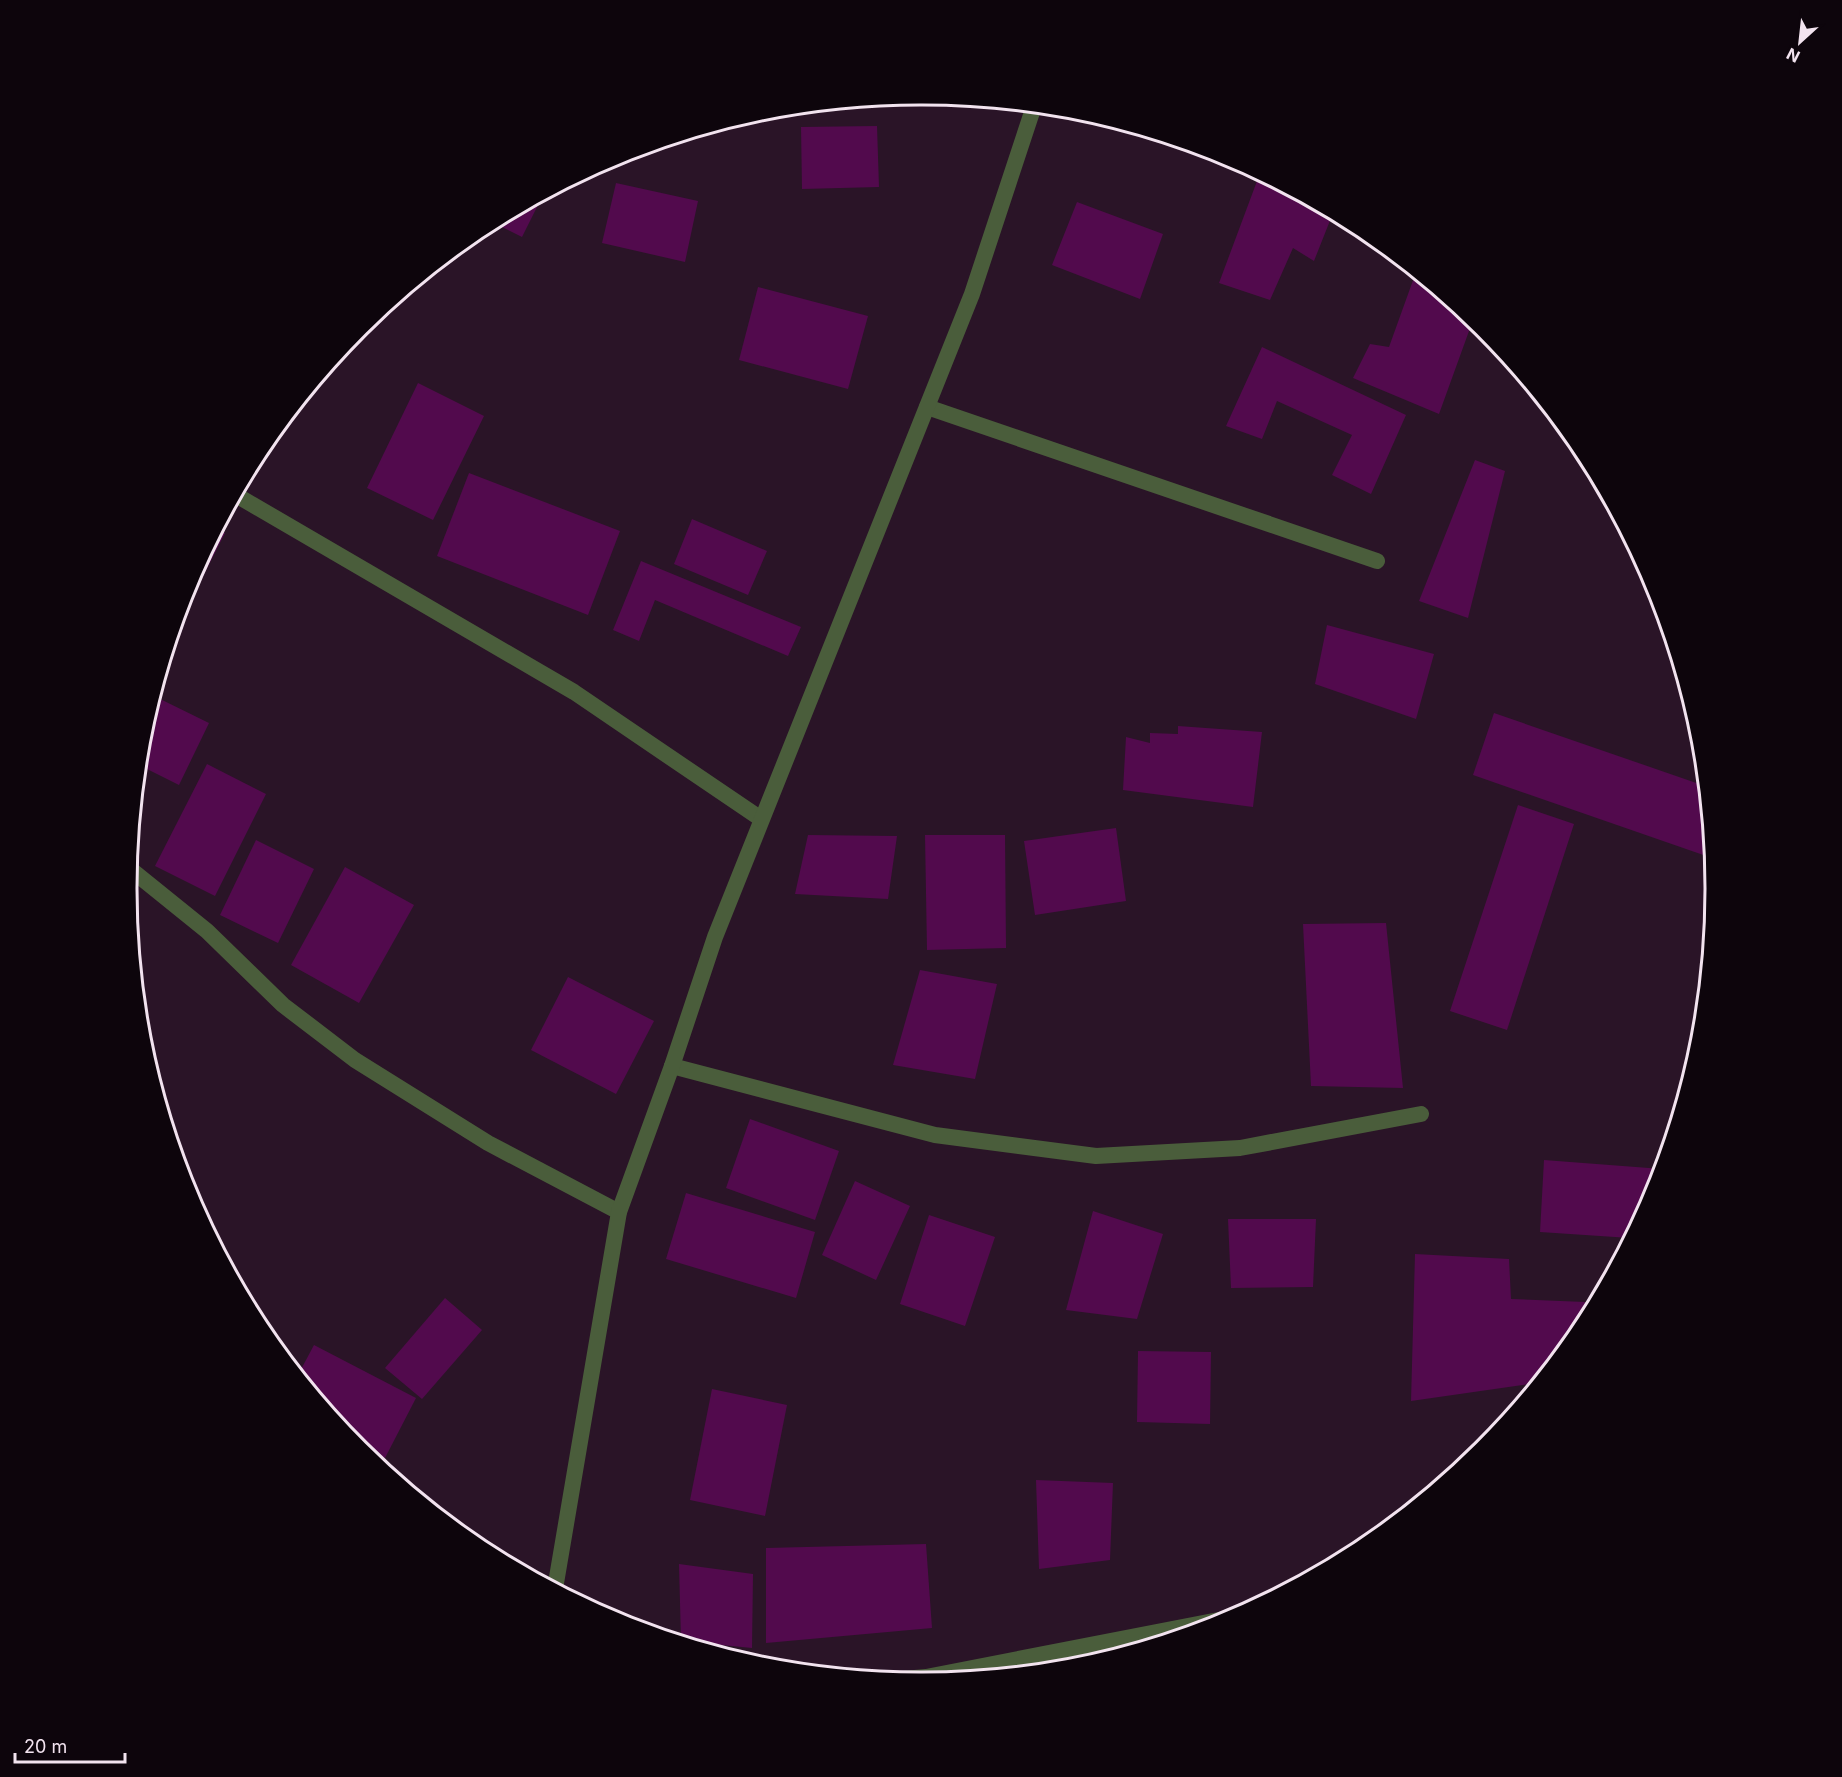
<svg xmlns="http://www.w3.org/2000/svg" width="1842" height="1777" font-family="Inter,sans-serif">
<style>
.building{fill:#520a4d}
.lines{fill:none;stroke-linecap:round;stroke-linejoin:round}
.minor{stroke:#4a5d3b;stroke-width:16}
.rim{fill:none;stroke:#f2e3ef;stroke-width:3}
</style>
<rect width="100%" height="100%" fill="#2a1427"/>
<g class="building">
<polygon points="877,126 879,187 802,189 801,127"/>
<polygon points="1260,173 1333,213 1314,261 1293,248 1270,300 1219,283"/>
<polygon points="616,183 698,201 685,262 602,243"/>
<polygon points="543,195 522,237 492,222"/>
<polygon points="1077,202 1163,234 1140,299 1052,265"/>
<polygon points="1416,272 1473,320 1439,414 1353,378 1370,344 1389,347"/>
<polygon points="758,287 868,316 848,389 739,360"/>
<polygon points="1262,347 1406,415 1371,494 1332,475 1352,435 1277,401 1262,439 1226,426"/>
<polygon points="418,383 484,416 433,520 367,488"/>
<polygon points="1475,460 1505,471 1468,618 1419,601"/>
<polygon points="469,473 620,531 588,615 437,556"/>
<polygon points="692,519 767,551 748,595 674,564"/>
<polygon points="217,529 225,533 172,637 188,584"/>
<polygon points="641,561 801,627 788,656 655,600 639,641 613,630"/>
<polygon points="1327,625 1434,654 1416,719 1315,684"/>
<polygon points="154,696 209,723 179,785 139,765 142,733"/>
<polygon points="1494,713 1705,786 1712,858 1473,775"/>
<polygon points="1178,726 1262,732 1253,807 1123,790 1126,737 1150,743 1150,733 1178,734"/>
<polygon points="207,764 266,794 215,896 155,866"/>
<polygon points="1518,805 1574,824 1507,1030 1450,1011"/>
<polygon points="1116,828 1126,901 1035,915 1024,841"/>
<polygon points="808,835 897,836 888,899 795,894"/>
<polygon points="925,835 1005,835 1006,948 927,950"/>
<polygon points="256,840 314,869 278,943 220,915"/>
<polygon points="345,867 414,905 359,1003 291,965"/>
<polygon points="1386,923 1403,1088 1311,1086 1303,924"/>
<polygon points="920,970 997,984 975,1079 893,1065"/>
<polygon points="568,977 654,1021 616,1094 531,1050"/>
<polygon points="750,1119 839,1151 815,1220 726,1188"/>
<polygon points="1544,1160 1662,1169 1654,1193 1630,1238 1540,1232"/>
<polygon points="855,1181 910,1206 876,1280 822,1255"/>
<polygon points="686,1193 815,1232 796,1298 666,1259"/>
<polygon points="1093,1211 1163,1234 1137,1319 1066,1310"/>
<polygon points="929,1215 995,1237 965,1326 900,1304"/>
<polygon points="1228,1219 1316,1219 1313,1287 1231,1288"/>
<polygon points="1415,1254 1509,1259 1511,1299 1585,1302 1582,1328 1537,1383 1411,1401"/>
<polygon points="445,1298 482,1330 422,1399 385,1368"/>
<polygon points="314,1345 416,1398 385,1458 352,1441 298,1375"/>
<polygon points="1138,1351 1211,1352 1210,1424 1137,1422"/>
<polygon points="712,1389 787,1405 765,1516 690,1500"/>
<polygon points="1036,1480 1113,1483 1110,1560 1039,1569"/>
<polygon points="926,1544 932,1628 766,1643 766,1548"/>
<polygon points="679,1564 753,1574 752,1648 681,1641"/>
</g>
<g class="lines">
<g class="minor">
<polyline points="927,407 1377,561"/>
<polyline points="236,495 574,692 761,819"/>
<polyline points="129,868 207,931 283,1005 355,1060 488,1143 619,1212"/>
<polyline points="672,1066 935,1135 1096,1156 1240,1148 1421,1114"/>
<polyline points="555,1589 619,1212 672,1066 715,937 972,294 1034,106"/>
<polyline points="892,1680 926,1677 1234,1617"/>
</g>
</g>
<path d="M0 0H1842V1777H0ZM920 105H922A783 783 0 0 1 1705 888V889A783 783 0 0 1 922 1672H920A783 783 0 0 1 137 889V888A783 783 0 0 1 920 105Z" fill="#0d050c" fill-rule="evenodd"/>
<path class="rim" d="M920 105H922A783 783 0 0 1 1705 888V889A783 783 0 0 1 922 1672H920A783 783 0 0 1 137 889V888A783 783 0 0 1 920 105Z"/>
<g transform="translate(1800 42) rotate(207)" stroke="#0d050c" stroke-width="4.5" paint-order="stroke">
<path d="M0-4.5L10 22L0 15L-10 22Z" fill="#f2e3ef"/>
<text y="-9" font-size="16" font-weight="bold" text-anchor="middle" fill="#f2e3ef">N</text>
</g>
<path d="M15 1753v9h110v-9" fill="none" stroke="#f2e3ef" stroke-width="3"/>
<text x="24" y="1753" font-size="18" fill="#f2e3ef" stroke="#0d050c" stroke-width="4.5" paint-order="stroke">20 m</text>
</svg>
